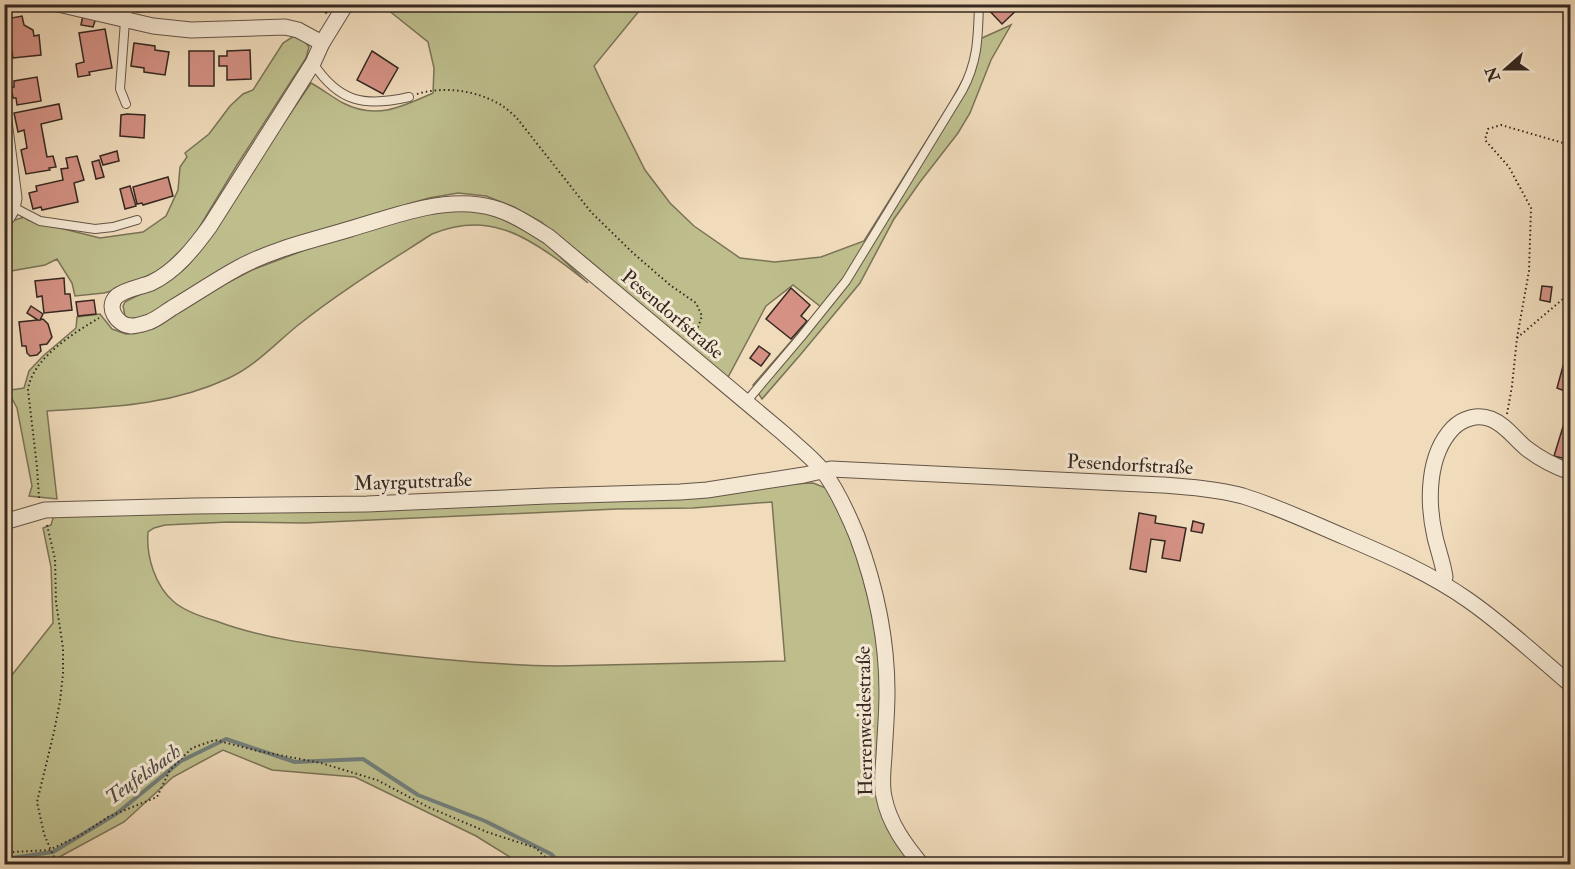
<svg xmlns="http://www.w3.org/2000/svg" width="1575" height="869" font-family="'IM FELL Double Pica',serif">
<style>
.green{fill:#bebe8d;stroke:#7a7357;stroke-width:1.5;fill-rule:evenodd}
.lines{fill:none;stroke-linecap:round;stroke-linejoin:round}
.stream{stroke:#727f7b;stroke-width:4}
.building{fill:#d49184;stroke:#352821;stroke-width:1.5}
.service-casing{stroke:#645548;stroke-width:10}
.minor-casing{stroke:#645548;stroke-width:17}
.path{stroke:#352821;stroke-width:2;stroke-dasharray:1.5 3;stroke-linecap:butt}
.service{stroke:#f5e8d3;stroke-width:8}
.minor{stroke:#f5e8d3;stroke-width:15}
.labels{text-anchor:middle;stroke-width:6;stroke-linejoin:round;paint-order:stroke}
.street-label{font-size:20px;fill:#352821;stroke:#f5e8d3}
.water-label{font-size:21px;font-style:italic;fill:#4e4c46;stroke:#f5e8d3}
</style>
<rect width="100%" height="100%" fill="#f0dbbb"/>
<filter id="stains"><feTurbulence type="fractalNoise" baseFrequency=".00333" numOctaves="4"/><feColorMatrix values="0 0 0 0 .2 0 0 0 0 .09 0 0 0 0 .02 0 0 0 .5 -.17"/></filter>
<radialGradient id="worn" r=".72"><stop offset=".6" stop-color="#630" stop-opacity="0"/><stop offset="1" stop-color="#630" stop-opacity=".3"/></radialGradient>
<g class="green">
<path d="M383,5h261l-50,61 18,38 33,66 25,33 24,23 46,32 35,4 46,-5 43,-16 86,-138 21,-38 4,-38 7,11 29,-13 -20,35 -21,53 -12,20 -38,49 -26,37 -34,64 -59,71 -39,45 -9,-14 68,-78 -28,-22 -27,21 -39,73 -137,-118 -49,-39 -27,-15 -28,-11 -28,-3 -29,5 -126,37 -156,82 -17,2 -5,-3 -2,-10 2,-4c21,-12 62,-25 70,-48l116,-171c11,6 21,14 32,20 33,17 59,4 90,-10l1,-25 -6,-26 -45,-36z"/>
<polygon points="294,36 304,40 309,47 306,58 237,165 191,241 160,270 119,289 104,293 75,296 72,283 57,259 45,265 5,272 4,204 11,219 15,220 24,217 28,220 100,238 143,232 166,216 178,190 180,167 187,157 185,153 209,134 230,106 243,94 253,90 283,43"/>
<path d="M458,209l27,4 17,6 38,19 48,45c-22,-18 -59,-47 -87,-54 -22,-7 -47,-4 -69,5 -45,29 -93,58 -135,92 -22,18 -42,40 -68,52 -60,28 -118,29 -182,33l10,88 -28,-3 3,-10 -15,-78 -7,-13 -5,-3 -1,-1 20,-3 5,-17 14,-15 33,-28 1,-11 23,-3 12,15 14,5 16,-2 15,-6 68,-42 27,-14 66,-25 99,-29z"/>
<path d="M813,483l13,5 10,13 18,43 18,68 8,46 2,36 -4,98 35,72h-392l-45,-28 -121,-59 -83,-7 -49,-20 -50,27 -49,45 -74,40v2h-45l-1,-179 49,-62 -2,-56 -8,-39 8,-3 2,-7 5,-3zM772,502l13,159 -227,5c-64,-1 -128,-7 -191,-15 -51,-6 -103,-12 -151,-30 -14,-4 -30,-9 -42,-19 -19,-16 -28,-46 -26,-70l6,-4 11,-3 63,-3 77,1 312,-14 76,-1z"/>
</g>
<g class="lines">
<polyline class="stream" points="4,859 53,852 116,814 181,761 226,739 295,762 363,759 418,795 485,821 551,854 561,864"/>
</g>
<g class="building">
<polygon points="136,4 155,4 156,10 137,12"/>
<rect x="242" y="4" width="29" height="7"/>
<polygon points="321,4 336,4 326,13"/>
<polygon points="983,4 1023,4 1002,24"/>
<polygon points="83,15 96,18 93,27 81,25"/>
<polygon points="22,16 24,25 33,30 34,36 39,35 41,55 13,58 6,19"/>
<polygon points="105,29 112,68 89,72 90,75 78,77 76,64 84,62 79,33"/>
<polygon points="134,43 155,46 155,50 169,52 165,75 144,72 144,68 131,66"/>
<polygon points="250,50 251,79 227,80 227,66 219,66 219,56 227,56 227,51"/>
<rect x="189" y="51" width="25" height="35"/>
<polygon points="372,51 398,68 383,94 357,80"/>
<polygon points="37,77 41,101 17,105 16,98 13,98 11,87 14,87 14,81"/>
<polygon points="59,104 62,119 41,124 47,157 53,156 56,167 49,168 50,170 26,174 21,150 27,148 24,130 18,132 14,113"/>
<polygon points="127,114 145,115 144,138 120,136 121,115"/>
<polygon points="117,151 119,161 103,165 100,156"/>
<polygon points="77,156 84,180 74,183 78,202 42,210 41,207 33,209 29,193 37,191 36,186 63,180 61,169 68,168 66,158"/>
<polygon points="99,160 104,177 96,179 92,162"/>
<polygon points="168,177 173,196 143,205 142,203 137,204 133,187"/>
<polygon points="130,186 136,206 125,209 120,189"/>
<polygon points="64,278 65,294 70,294 72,310 44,313 42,296 37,297 35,281"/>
<polygon points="1542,286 1552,287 1550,302 1540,300"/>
<polygon points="791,288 810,305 801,316 807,321 791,339 766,319"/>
<polygon points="94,300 96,314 78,316 76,302"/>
<polygon points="31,306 43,314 40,320 43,319 48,324 52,337 47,344 40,345 41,351 37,355 30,356 27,353 26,346 22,346 19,322 38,320 27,313"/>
<polygon points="759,346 770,354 761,366 750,358"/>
<polygon points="1566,355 1570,357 1570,393 1557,388"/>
<polygon points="1570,404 1570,460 1554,456"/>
<polygon points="1139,513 1156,516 1155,523 1186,528 1180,561 1162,558 1165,541 1151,539 1146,572 1130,569"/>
<polygon points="1193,521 1204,524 1202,533 1191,531"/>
</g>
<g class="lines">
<defs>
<g id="service">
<polyline points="125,21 120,89 126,104"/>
<path d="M313,63c26,40 52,44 96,34"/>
<polyline points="13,207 40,221 95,229 113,227 137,220"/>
<path d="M746,402l55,-65 45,-56 116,-190c16,-29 16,-54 17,-87"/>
</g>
<g id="minor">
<polyline points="58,4 153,26 191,30 285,27 298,30 322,43"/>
<polyline points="124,4 125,9"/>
<path d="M346,4l-24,39 -9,20 -103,163c-16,22 -34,45 -59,57 -10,4 -25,6 -34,13 -12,11 0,29 14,30 5,0 12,-2 18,-4 8,-3 15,-9 23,-14 22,-13 44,-28 66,-40 35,-19 75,-28 112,-39 42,-12 85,-30 129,-24 26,3 48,18 70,32l234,196c14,13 29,24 40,38 15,20 25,43 34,65 19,51 30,102 30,156 0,22 -2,43 -3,64 -1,14 -3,28 0,41 5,26 21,48 37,67"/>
<path d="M4,121l10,77c-1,9 -3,16 -10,22"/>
<path d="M4,522l41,-12 149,-4 173,-2 180,-8 133,-4 27,-2 97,-15 27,-6 331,16c27,2 55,4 81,11 35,11 69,27 102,41 42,18 85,36 123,63 36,25 69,56 102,84"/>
<path d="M1442,583l3,-6c-2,-14 -7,-27 -10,-40 -8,-35 -8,-82 18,-109 10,-10 25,-14 38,-9 15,6 23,19 35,29 14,11 28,18 44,24"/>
</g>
</defs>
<use href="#service" class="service-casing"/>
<use href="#minor" class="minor-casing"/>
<g class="path">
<path d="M417,94c27,-8 59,-4 84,11 5,3 10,8 15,12l75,95 42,41 37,32 26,18 6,13 -6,17 -4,4"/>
<polyline points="1517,338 1570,293"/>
<polyline points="1507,414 1512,386 1517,338 1529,271 1531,208 1509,167 1485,140 1488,129 1501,125 1570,145"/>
<path d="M39,498l-2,-31 -9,-77c4,-32 46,-57 71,-72"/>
<polyline points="47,525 55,559 56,602 63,648 63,674 60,701 54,732 37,802 44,834 57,864"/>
<polyline points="4,854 13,852 49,850 81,835 108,817 157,797 170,770 192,748 215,740 258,751 321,763 377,780 428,807 487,832 536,848 552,864"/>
</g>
<use href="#service" class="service"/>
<use href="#minor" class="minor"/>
</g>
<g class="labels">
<g class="street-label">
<text transform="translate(673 314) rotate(40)" y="7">Pesendorfstraße</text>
<text transform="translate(1130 464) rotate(3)" y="7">Pesendorfstraße</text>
<text transform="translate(413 481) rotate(-2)" y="7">Mayrgutstraße</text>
<text transform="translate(864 721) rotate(-91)" y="7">Herrenweidestraße</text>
</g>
<g class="water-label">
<text transform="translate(143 774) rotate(-36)" y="7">Teufelsbach</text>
</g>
</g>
<rect width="1575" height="869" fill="none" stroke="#f0dbbb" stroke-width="24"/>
<rect x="6" y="6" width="1563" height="857" fill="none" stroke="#352821" stroke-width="3"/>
<rect x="12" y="12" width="1551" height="845" fill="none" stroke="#352821" stroke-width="1.5"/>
<g transform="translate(1506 69) rotate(249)" stroke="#f5e8d3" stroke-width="4.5" paint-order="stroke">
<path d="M0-4.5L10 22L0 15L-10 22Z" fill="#352821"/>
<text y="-9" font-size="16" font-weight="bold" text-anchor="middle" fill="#352821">N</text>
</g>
<rect width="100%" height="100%" filter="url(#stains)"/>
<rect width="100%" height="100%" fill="url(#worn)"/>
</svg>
